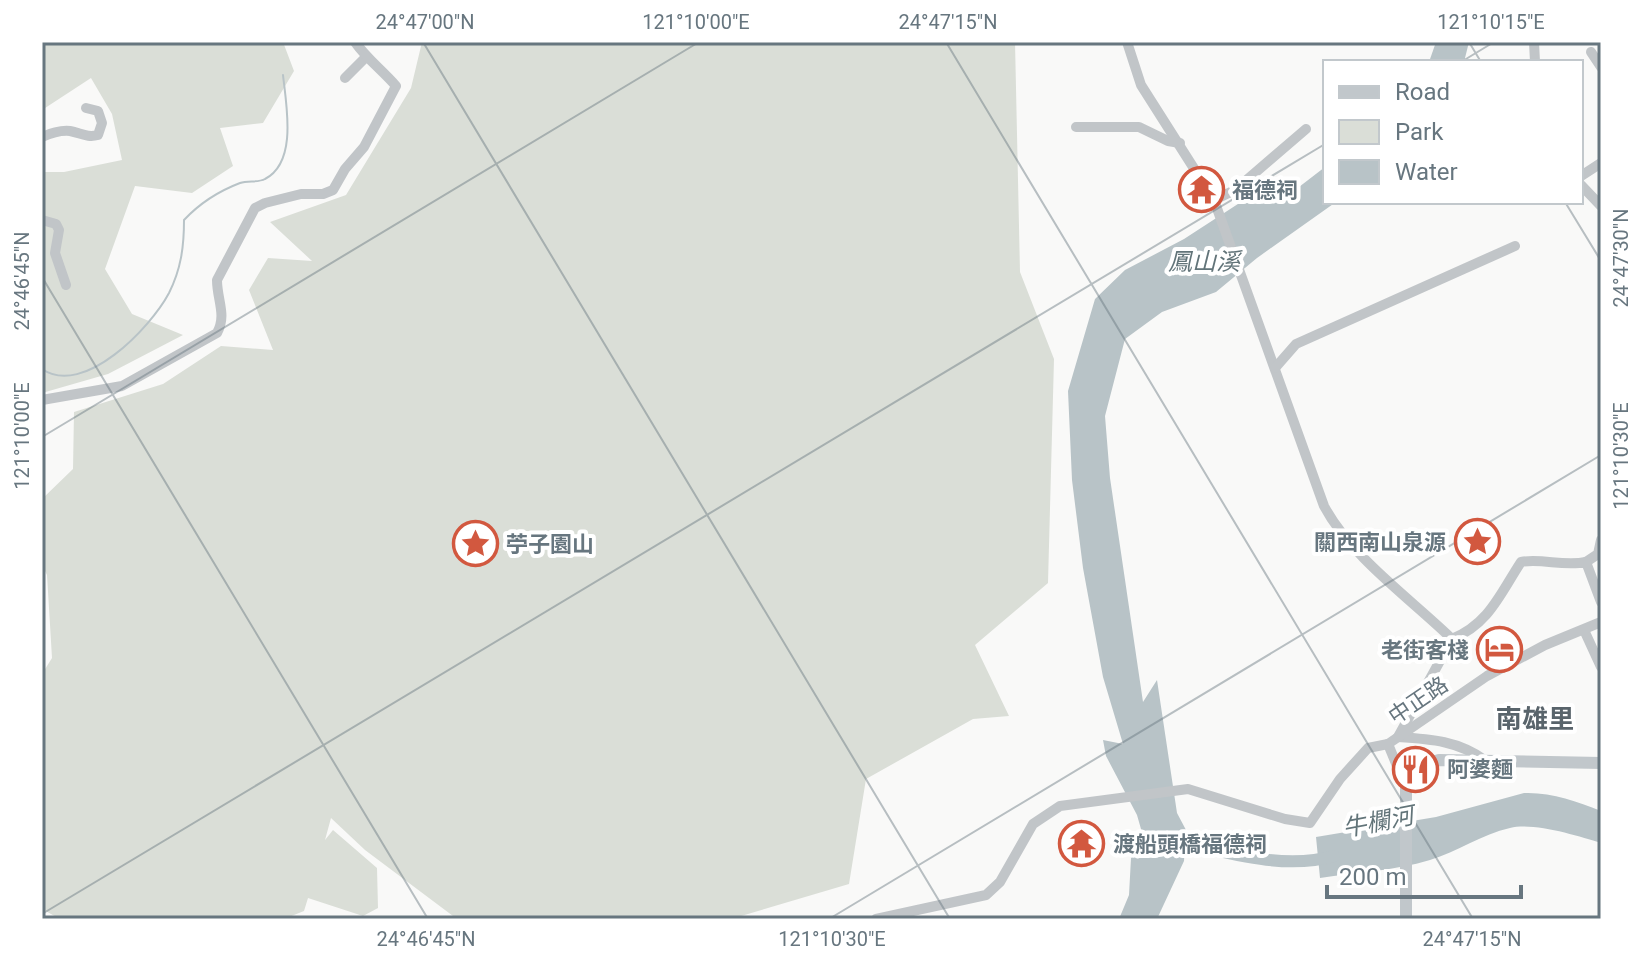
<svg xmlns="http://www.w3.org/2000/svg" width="1643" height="961" font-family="Roboto,'Noto Sans TC',sans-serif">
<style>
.green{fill:#daded7}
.water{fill:#b8c3c7}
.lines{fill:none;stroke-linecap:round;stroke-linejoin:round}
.stream{stroke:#b8c3c7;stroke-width:2}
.river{stroke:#b8c3c7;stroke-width:12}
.minor{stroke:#c1c5c8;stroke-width:10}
.major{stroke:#c1c7cb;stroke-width:12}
.ticks{fill:none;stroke:#67767f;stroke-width:2;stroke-opacity:0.45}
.labels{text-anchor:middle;stroke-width:8;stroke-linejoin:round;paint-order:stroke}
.poi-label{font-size:22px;font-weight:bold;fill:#67767f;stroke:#fff;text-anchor:start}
.street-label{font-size:22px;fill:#67767f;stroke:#fff}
.water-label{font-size:24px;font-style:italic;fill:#627479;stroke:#fff}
.quarter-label{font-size:26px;font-weight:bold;fill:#59646b;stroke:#fff}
.neatline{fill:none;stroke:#67767f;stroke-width:3}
.ticks-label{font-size:20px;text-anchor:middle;fill:#67767f}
</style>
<rect width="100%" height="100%" fill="#f9f9f8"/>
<g class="green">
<polygon points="46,42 283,42 294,71 263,123 220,128 233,166 192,193 135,186 105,269 132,314 183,335 108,374 42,393 42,172 64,172 122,160 112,114 91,78 42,110 42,45"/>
<polygon points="422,42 1015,42 1020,272 1054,359 1048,583 975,645 1009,716 973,719 866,779 849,884 731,919 457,919 365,850 331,818 325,840 333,830 377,868 378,908 363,916 308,898 304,911 284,919 60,919 42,909 42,674 52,658 47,575 42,565 42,499 73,469 74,412 163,384 221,346 273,350 249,290 268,258 312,261 270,222 346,195 411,88"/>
</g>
<g class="water">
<polygon points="1436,42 1469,42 1464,62 1429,62"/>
<polygon points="1325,167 1325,202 1336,202 1257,258 1216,292 1162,312 1125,339 1105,416 1110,478 1143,702 1157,680 1177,813 1186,830 1184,861 1157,919 1119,919 1129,895 1131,858 1140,851 1143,836 1137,815 1106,756 1103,740 1123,744 1103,677 1083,568 1072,480 1068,391 1095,299 1125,270 1184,239 1241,202 1299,187"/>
<path d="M1524,793c27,-1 52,8 77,18v32c-23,-7 -67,-21 -91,-15 -28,6 -53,24 -80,32 -36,11 -73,12 -110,18l-4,-41 120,-20z"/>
</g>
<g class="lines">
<path class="stream" d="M42,369c42,29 109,-42 127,-76 12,-24 15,-46 15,-73 15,-16 35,-29 56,-37 8,-3 18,0 25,-4 33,-17 21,-75 18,-104"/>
<path class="river" d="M1171,840c51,11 111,31 163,16"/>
<g class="minor">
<path d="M1127,42l14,43 73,115 110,306c27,51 87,93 128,133"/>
<polyline points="1534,42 1535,62"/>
<polyline points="1591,52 1601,67"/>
<polyline points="345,78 366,57"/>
<polyline points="1076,127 1139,127 1168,141 1180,143"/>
<path d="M42,137c9,-4 18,-7 28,-6 11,2 17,7 28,4l4,-12 -4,-12 -12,-3"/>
<polyline points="1581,176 1601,163"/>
<polyline points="1581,185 1601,206"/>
<polyline points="1214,200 1235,190 1306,129"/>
<polyline points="42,220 56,224 59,230 55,253 66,285"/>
<polyline points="1275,368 1296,344 1515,246"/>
<path d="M42,400l80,-14 95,-53c10,-18 0,-33 0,-53l38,-72 10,-5 36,-9h22l10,-4 12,-21 19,-22 32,-61c-14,-16 -29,-27 -41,-44"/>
<polyline points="1586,562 1598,554 1601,540"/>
<polyline points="1584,630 1601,667"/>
<polyline points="1388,744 1406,788"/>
<path d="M1486,761c-27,-20 -55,-22 -88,-24l54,-98c37,-15 48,-45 69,-77 21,-4 43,5 65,0l15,40"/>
<polyline points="876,919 986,895 1000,882 1033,824 1060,806 1188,789 1285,819 1310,823 1340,779 1368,748 1388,744 1487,676 1545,645 1601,622"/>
</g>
<polyline class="major" points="1406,919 1406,788 1420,772 1430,763 1439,760 1601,763"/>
</g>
<path class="ticks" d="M423,42l527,877M946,42l527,877M1469,42l12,20M1461,62l33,-20M1565,202l36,59M42,277l386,642M42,437l657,-395M42,914l1283,-770M829,919l772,-464"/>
<defs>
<symbol id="temple-ring" viewBox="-11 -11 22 22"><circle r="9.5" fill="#fff" stroke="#d2583f" stroke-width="1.5"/><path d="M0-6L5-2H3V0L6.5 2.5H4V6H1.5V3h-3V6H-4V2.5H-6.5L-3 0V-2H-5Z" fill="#d2583f"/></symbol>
<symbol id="sight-ring" viewBox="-11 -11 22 22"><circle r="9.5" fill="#fff" stroke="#d2583f" stroke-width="1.5"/><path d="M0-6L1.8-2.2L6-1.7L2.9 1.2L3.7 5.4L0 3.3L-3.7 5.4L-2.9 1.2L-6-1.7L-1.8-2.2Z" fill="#d2583f"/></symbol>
<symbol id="hotel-ring" viewBox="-11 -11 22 22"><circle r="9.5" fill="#fff" stroke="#d2583f" stroke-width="1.5"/><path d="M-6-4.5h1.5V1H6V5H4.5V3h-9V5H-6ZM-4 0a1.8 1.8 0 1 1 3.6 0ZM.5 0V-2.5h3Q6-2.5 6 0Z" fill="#d2583f"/></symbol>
<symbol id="restaurant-ring" viewBox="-11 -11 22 22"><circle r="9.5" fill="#fff" stroke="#d2583f" stroke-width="1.5"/><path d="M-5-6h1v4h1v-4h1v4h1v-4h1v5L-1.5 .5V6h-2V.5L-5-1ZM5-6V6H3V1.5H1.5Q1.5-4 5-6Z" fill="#d2583f"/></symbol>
</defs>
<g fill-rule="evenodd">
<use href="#temple-ring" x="1176" y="164" width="51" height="51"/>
<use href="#sight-ring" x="1452" y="516" width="51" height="51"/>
<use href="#sight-ring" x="450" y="518" width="51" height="51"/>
<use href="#hotel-ring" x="1474" y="624" width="51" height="51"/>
<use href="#restaurant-ring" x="1390" y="744" width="51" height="51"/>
<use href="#temple-ring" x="1056" y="818" width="51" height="51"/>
</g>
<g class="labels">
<g class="poi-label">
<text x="1232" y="198">福德祠</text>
<text x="1446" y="550" text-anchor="end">關西南山泉源</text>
<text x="506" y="552">苧子園山</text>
<text x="1469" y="658" text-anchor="end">老街客棧</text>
<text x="1447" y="777">阿婆麵</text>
<text x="1113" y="852">渡船頭橋福德祠</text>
</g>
<g class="street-label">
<text transform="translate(1418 700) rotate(-34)" y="8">中正路</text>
</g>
<g class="water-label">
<text x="1204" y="270">鳳山溪</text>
<text transform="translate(1378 822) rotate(-11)" y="8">牛欄河</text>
</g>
<g class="quarter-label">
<text x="1535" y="728">南雄里</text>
</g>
</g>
<rect width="1643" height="961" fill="none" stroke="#ffffff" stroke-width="88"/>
<rect x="1323" y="60" width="260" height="144" fill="#ffffff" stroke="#c2c8cc" stroke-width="2"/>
<rect x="1339" y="86" width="40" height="12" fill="#c1c7cb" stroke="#c2c8cc" stroke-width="2"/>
<text x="1395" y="100" font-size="24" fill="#67767f">Road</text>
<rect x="1339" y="120" width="40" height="24" fill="#daded7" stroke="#c2c8cc" stroke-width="2"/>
<text x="1395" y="140" font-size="24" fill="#67767f">Park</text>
<rect x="1339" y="160" width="40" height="24" fill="#b8c3c7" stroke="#c2c8cc" stroke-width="2"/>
<text x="1395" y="180" font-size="24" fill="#67767f">Water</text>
<path d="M1327 885v12h194v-12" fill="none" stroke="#67767f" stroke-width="4"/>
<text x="1339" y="885" font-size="24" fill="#67767f" stroke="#ffffff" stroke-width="6" paint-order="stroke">200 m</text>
<rect x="44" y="44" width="1555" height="873" class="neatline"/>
<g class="ticks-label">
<text x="425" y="29">24°47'00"N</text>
<text x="696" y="29">121°10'00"E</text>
<text x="948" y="29">24°47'15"N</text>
<text x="1491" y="29">121°10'15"E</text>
<text transform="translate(1621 258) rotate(-90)" y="7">24°47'30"N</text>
<text transform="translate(22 281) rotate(-90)" y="7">24°46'45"N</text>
<text transform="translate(22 436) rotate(-90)" y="7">121°10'00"E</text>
<text transform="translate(1621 456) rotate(-90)" y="7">121°10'30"E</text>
<text x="426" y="946">24°46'45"N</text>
<text x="832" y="946">121°10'30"E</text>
<text x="1472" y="946">24°47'15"N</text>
</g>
</svg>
